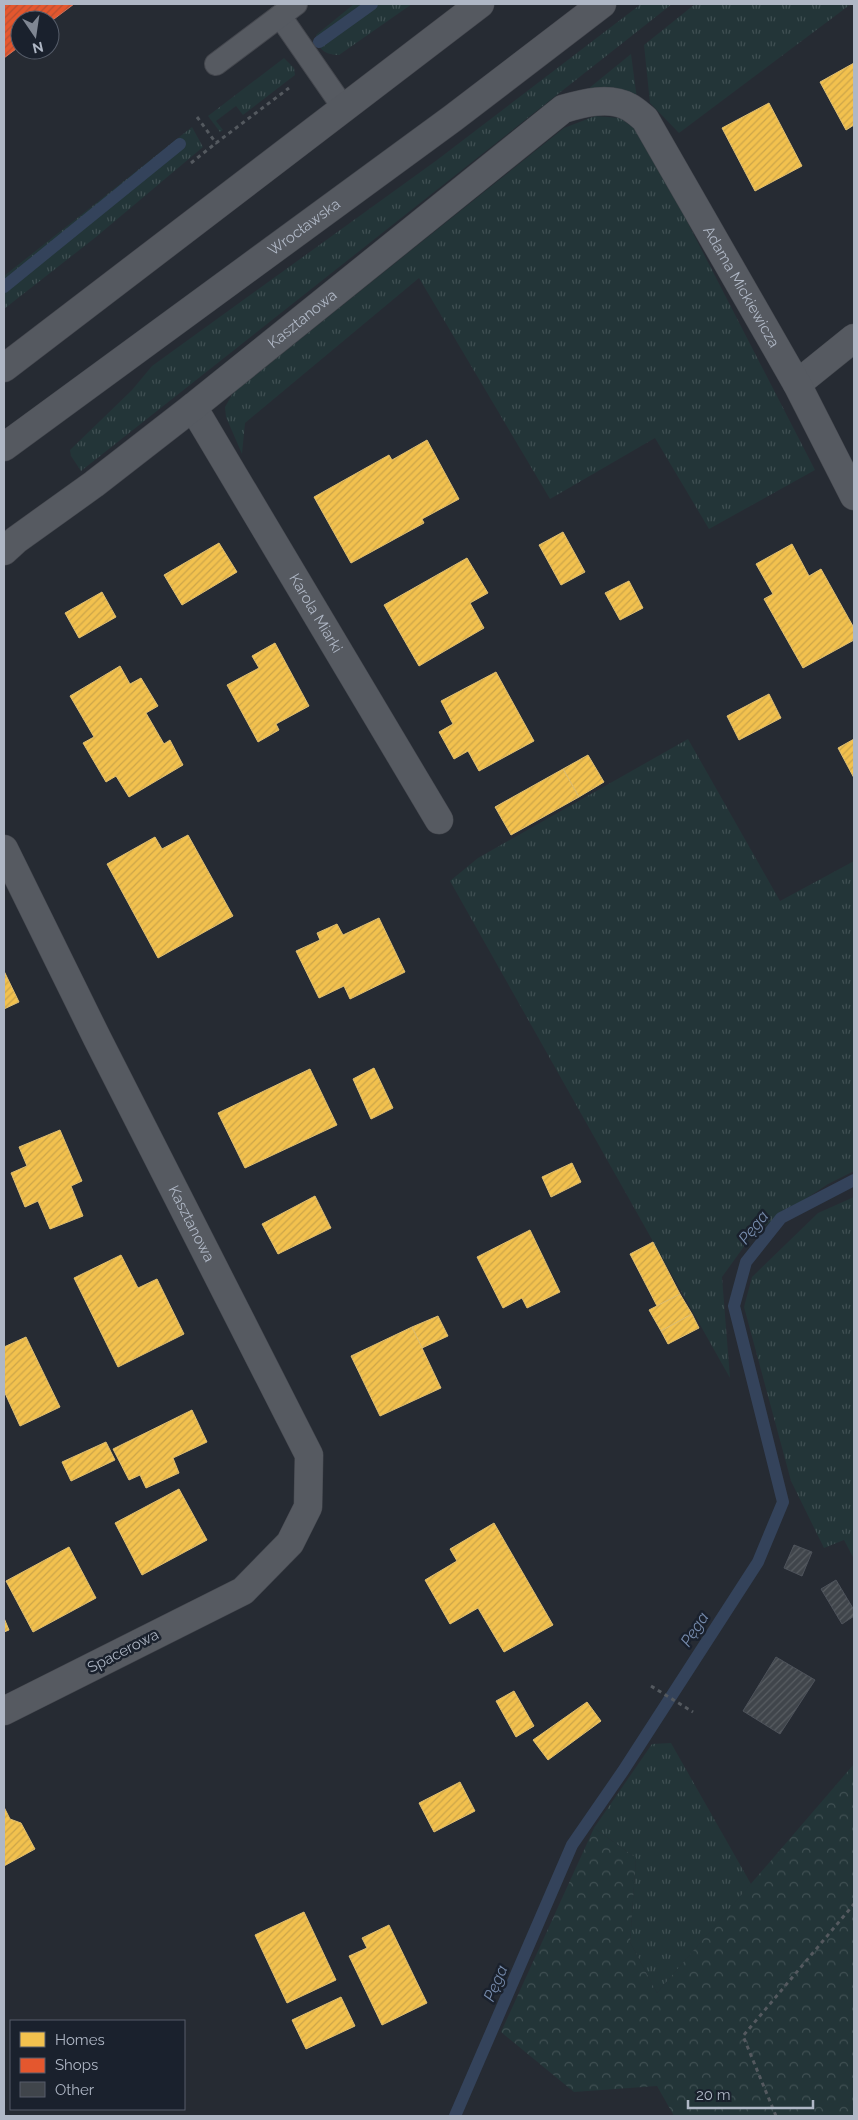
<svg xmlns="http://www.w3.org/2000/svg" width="858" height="2120" font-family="Raleway,sans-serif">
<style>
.grass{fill:url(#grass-tufts)}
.forest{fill:url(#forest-crowns)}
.homes{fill:url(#homes-hatch);stroke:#debe72}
.shops{fill:url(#shops-hatch);stroke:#d4745b}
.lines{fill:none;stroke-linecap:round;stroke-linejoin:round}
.stream{stroke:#34435b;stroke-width:12}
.building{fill:url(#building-hatch);stroke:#4e535b}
.service-casing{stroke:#44474e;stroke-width:24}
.minor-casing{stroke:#44474e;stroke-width:29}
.secondary-casing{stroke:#44474e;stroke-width:29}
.path{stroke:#54595f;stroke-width:3;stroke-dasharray:4 4;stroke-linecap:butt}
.service{stroke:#565a61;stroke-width:22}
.minor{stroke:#565a61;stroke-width:28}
.secondary{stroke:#555960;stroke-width:28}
.labels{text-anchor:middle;stroke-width:5;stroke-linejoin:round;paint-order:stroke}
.street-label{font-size:15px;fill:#afb7c5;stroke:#1a212d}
.water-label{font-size:16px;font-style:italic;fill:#778cad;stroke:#1a212d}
</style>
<defs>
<pattern id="grass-tufts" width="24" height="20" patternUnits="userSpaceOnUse" patternTransform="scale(1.25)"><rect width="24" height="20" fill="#233538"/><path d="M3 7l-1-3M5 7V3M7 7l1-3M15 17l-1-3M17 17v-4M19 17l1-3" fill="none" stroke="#405053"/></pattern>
<pattern id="forest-crowns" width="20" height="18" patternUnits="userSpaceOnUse" patternTransform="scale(1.25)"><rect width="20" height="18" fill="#233538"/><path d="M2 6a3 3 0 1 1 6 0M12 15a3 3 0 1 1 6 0" fill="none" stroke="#405053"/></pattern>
<pattern id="homes-hatch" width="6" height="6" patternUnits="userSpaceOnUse" patternTransform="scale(1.25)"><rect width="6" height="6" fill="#f2c14e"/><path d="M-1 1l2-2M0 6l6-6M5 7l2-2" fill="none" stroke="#cca54a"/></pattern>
<pattern id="shops-hatch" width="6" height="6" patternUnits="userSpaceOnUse" patternTransform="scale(1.25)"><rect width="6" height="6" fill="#e4572e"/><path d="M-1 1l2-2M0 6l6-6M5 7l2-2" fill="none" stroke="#b84f31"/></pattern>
<pattern id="building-hatch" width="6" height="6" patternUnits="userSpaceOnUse" patternTransform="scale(1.25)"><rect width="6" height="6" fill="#40454b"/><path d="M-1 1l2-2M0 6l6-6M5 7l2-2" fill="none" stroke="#595e63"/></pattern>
</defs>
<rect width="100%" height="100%" fill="#262b33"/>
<g class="grass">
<path d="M354,4h58l-73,51c-15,0 -21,-6 -23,-20z"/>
<polygon points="641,4 672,4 81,471 71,456 70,450 132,390 152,366 437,160"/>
<polygon points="695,4 851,4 679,133 650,103 644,45"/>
<polygon points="631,54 637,99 588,89"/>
<polygon points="284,58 294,68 295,75 243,115 236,106 216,121 223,130 220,132 208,116"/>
<polygon points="595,116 620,118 642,134 815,470 709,529 655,438 550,499 419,278 245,423 242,454 226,417 225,407 233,393 564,128"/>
<polygon points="192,127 203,147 96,237 4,309 4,276"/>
<polygon points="688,739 780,901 854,861 854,1171 828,1184 753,1234 722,1277 730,1378 450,881 478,858"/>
<polygon points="854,1197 854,1559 844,1540 824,1548 791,1481 744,1307 752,1277 818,1213"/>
<polygon points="671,1743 751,1884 657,1993 630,1942 636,1858 594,1828 652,1744"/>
</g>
<polygon class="forest" points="854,1764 854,2116 674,2116 657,2086 574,2092 501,2032 594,1828 636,1858 630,1942 657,1993"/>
<g class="homes">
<polygon points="854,63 854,125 846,130 820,82"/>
<polygon points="769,103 802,166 755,191 722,128"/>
<polygon points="427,440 459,499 422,519 424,523 351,563 314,497 389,455 392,460"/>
<polygon points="563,532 585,572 561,585 539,545"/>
<polygon points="219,543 237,572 182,605 164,575"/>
<polygon points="792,544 809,576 821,569 854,628 854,640 803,668 764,599 773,594 756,564"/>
<polygon points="467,558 488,593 470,603 484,628 419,666 384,605"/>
<polygon points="629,581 643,608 620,620 605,593"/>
<polygon points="102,592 116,617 79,638 65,613"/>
<polygon points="275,643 309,706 276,724 279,730 258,742 227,685 259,668 252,656"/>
<polygon points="120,666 130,684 141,678 158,706 146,713 164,744 170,740 183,765 129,797 116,776 106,782 83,743 94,737 70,696"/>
<polygon points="496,672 534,741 479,771 468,751 454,759 439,732 453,724 441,701"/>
<polygon points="769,694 781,718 739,740 727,716"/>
<polygon points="854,739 854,778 838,748"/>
<polygon points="588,755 604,782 579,797 563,769"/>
<polygon points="563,769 579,797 511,835 495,807"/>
<polygon points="188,835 233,916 158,958 107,864 155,837 162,849"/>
<polygon points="379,918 405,972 350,999 344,986 319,998 296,951 320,940 317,933 337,924 343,935"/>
<polygon points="4,971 19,1002 4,1009"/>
<polygon points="374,1068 393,1108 371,1119 353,1079"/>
<polygon points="310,1069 337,1125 245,1168 218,1113"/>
<polygon points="60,1130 82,1181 71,1186 83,1216 50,1229 38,1201 25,1207 11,1173 27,1166 19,1147"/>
<polygon points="572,1163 581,1182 551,1197 542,1177"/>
<polygon points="315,1196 331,1228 278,1254 262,1224"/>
<polygon points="530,1230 560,1292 527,1308 522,1298 503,1308 477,1257"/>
<polygon points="653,1242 680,1294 657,1306 630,1254"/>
<polygon points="121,1255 138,1288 157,1279 184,1334 118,1367 74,1278"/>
<polygon points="680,1294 692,1314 661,1331 649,1310"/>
<polygon points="692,1314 699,1328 668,1344 661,1331"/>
<polygon points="438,1316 448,1336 422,1348 412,1327"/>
<polygon points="412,1327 441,1388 380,1416 351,1356"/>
<polygon points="26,1337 60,1407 20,1426 4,1391 4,1347"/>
<polygon points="192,1410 207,1442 173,1458 179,1473 146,1488 140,1475 129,1480 113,1449"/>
<polygon points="106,1442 115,1460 71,1481 62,1462"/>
<polygon points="179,1489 207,1540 142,1575 115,1523"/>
<polygon points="494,1523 553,1625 504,1652 478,1608 450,1624 425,1580 457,1561 450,1549"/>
<polygon points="69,1547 96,1598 33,1632 6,1581"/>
<polygon points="4,1618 9,1630 4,1632"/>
<polygon points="514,1691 534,1726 516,1737 496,1701"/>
<polygon points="587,1702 601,1721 548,1760 533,1740"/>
<polygon points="460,1782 475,1811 434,1832 419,1803"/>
<polygon points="4,1807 10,1819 21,1823 35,1849 4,1866"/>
<polygon points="304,1912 336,1980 287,2003 255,1935"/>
<polygon points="389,1925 427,2003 382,2025 349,1956 367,1948 362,1938"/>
<polygon points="341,1997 355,2026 306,2049 292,2020"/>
</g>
<polygon class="shops" points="4,4 74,4 50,22 50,20 20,20 20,46 4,58"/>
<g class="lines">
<g class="stream">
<polyline points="319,42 372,4"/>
<polyline points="4,287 180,144"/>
<polyline points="455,2116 572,1845 623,1771 758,1562 783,1502 734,1306 746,1262 781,1218 854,1180"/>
</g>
</g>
<g class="building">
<polygon points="794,1545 812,1552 802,1576 784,1568"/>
<polygon points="836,1580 854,1610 854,1616 842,1624 821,1589"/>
<polygon points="776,1657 815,1680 780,1734 743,1711"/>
</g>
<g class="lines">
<defs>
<g id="service">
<polyline points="280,16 343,107"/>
<polyline points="216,64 296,4"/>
</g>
<g id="minor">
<polyline points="797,384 854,338"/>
<path id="s1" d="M193,407l246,413"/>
<path id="s2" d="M4,551l12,-11 78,-56 99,-77 370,-298c20,-6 47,-13 66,-2 6,3 11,8 16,12l152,265 57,112"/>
<path id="s3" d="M4,849l93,189 212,417 -1,52 -18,36 -47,48 -239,120"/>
</g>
<g id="secondary">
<polyline points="4,368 480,4"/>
<path id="s4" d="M4,447l449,-329 149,-114"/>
</g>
</defs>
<use href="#service" class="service-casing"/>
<use href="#minor" class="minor-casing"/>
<use href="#secondary" class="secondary-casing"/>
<g class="path">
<polyline points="197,117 216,143 289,88"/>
<polyline points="191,163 216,143"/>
<polyline points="651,1686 693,1712"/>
<polyline points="776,2116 743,2036 854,1904"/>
</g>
<use href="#service" class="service"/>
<use href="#minor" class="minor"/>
<use href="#secondary" class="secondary"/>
</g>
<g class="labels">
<g class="street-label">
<text dy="5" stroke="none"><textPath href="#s4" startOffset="372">Wrocławska</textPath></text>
<text dy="5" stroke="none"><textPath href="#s2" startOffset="994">Adama Mickiewicza</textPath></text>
<text dy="5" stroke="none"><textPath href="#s2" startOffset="378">Kasztanowa</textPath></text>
<text dy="5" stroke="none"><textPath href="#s1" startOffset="240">Karola Miarki</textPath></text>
<text dy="5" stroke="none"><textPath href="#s3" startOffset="419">Kasztanowa</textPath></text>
<text transform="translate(123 1651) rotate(-27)" y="5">Spacerowa</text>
</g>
<g class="water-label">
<text transform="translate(753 1227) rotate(-51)" y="6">Pęga</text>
<text transform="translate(694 1629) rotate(-57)" y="6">Pęga</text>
<text transform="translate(495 1983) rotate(-67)" y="6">Pęga</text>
</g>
</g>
<rect width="858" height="2120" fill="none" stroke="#afb7c5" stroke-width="10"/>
<rect x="10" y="2020" width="175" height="90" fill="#1a212d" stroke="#565d6a"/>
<rect x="20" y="2032" width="25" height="15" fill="#f2c14e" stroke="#565d6a"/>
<text x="55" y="2045" font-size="15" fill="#afb7c5">Homes</text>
<rect x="20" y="2058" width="25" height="15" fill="#e4572e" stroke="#565d6a"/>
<text x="55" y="2070" font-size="15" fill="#afb7c5">Shops</text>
<rect x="20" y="2082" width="25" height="15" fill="#40454b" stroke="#565d6a"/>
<text x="55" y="2095" font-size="15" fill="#afb7c5">Other</text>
<g transform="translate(35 35) rotate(167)"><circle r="24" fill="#1a212d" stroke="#565d6a"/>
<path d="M0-4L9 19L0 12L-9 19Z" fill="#7f8692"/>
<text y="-8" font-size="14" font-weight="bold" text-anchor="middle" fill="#afb7c5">N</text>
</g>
<path d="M688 2100v8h125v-8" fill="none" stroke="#afb7c5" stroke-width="2.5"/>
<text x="696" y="2100" font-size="15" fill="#afb7c5" stroke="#1a212d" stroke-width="4" paint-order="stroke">20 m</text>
</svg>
